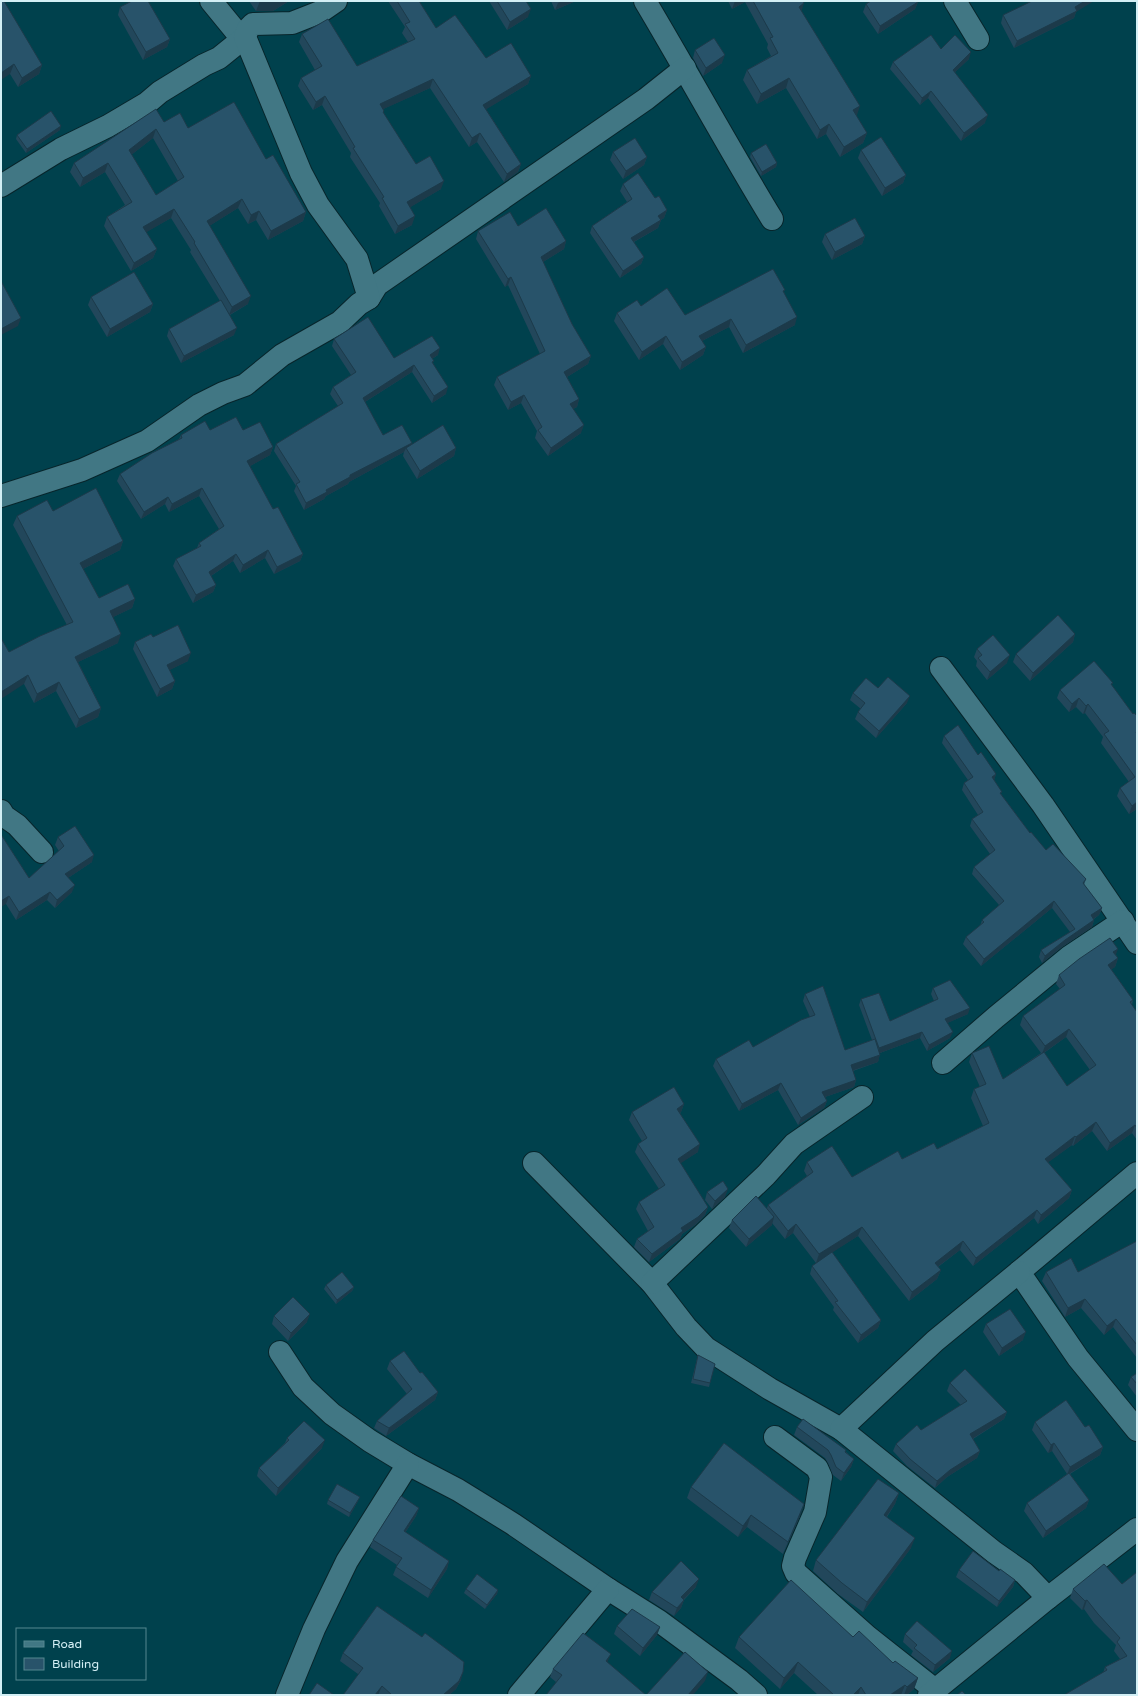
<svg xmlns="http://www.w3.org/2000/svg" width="1138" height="1696" font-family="'Varela Round',sans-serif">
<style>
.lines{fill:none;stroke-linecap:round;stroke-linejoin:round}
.street-casing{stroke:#07252b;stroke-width:24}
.street{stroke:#417784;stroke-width:22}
.wall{fill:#22475b;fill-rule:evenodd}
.shaded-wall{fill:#1c3a4a}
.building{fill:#28536a;stroke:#1c3a4a;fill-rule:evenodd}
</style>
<rect width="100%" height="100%" fill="#00414d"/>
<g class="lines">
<defs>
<g id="street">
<polyline points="211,1 238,34 245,37"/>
<path d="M645,1c43,72 83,146 127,218"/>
<polyline points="955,1 978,39"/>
<polyline points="1,186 61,149 108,126 147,103 160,92 204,65 219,58 245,37"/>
<polyline points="369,298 377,285 646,99 685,68"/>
<polyline points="1,496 82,470 147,441 199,405 223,393 245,385 282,355 340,322 359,304 369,298 357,259 318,205 301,173 245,37 248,29 253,24 292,23 320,12 336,1"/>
<polyline points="941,668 1043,805 1137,943"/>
<polyline points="1,811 4,816 17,825 42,852"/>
<polyline points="943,1063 996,1017 1069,957 1123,921"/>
<polyline points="534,1163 652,1283 686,1327 706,1348 770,1389 841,1429"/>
<polyline points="1137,1173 1019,1272 1078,1358 1137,1430"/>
<polyline points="1019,1272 935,1341 841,1429 994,1552 1024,1573 1048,1598"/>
<polyline points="652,1283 766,1175 794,1144 862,1097"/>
<polyline points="280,1352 303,1387 332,1414 370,1441 408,1464 458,1490 513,1524 608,1589 659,1621 739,1680 756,1695"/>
<polyline points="775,1437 817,1468 821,1477 815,1512 795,1558 793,1566 796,1573 868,1637 935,1690"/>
<polyline points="287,1695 314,1629 347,1561 408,1464"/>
<polyline points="519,1695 608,1589"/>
<polyline points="929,1695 1048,1598 1137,1529"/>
</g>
</defs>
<use href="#street" class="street-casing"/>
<use href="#street" class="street"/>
</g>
<g class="wall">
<polygon points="1,1 42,65 39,74 18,87 10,74"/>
<polygon points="249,1 289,1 273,11 256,11"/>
<polygon points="388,1 419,1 436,28 486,58 531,76 528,84 486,109 521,164 518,172 504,182 477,142 469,147 430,88 383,109 383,113 416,164 441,189 410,207 412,225 395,234 379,206 380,203 350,157 351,153 322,105 313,110 298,86 301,78 315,70 299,42 302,34 357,66 408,42 402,33 405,27"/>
<polygon points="489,1 526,1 528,17 507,30"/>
<polygon points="551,1 576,1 555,10"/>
<polygon points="728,1 803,1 801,11 857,115 856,116 867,133 863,143 840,157 826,134 817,139 786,88 757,104 743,80 747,70 771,56 767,48 768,44 745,2 732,9"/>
<polygon points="918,2 915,9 878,34 863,12 866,4"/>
<polygon points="120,7 170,39 167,47 143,60 118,15"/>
<polygon points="1076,12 1074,18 1014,48 1001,23 1003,15"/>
<polygon points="941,49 969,59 955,72 985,123 961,141 928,98 920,105 890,69 893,62"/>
<polygon points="695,50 722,63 703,76 693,58"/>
<path d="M164,122l24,6 78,31 40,53 -3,9 -35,19 -12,-20 -8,4 -10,-16 -29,18 39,78 -18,11 4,20 -53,28 -14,-27 2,-7 51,-28 -30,-49 1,-2 -20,-32 -25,14 11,17 -4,9 -22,13 -27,-45 3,-9 18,-12 -20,-33 -25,15 -10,-15 4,-9zM153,138l25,43 -22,14 -25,-40z"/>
<polygon points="60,130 26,153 16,139 17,135"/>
<polygon points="861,150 906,175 903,183 882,196 858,158"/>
<polygon points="613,152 647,157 644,165 623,179 610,160"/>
<polygon points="751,153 777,163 776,167 761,176 750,157"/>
<polygon points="623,184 655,198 667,210 664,218 661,220 658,228 634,242 644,257 641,264 620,278 590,233 592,226 627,202 620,191"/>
<polygon points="518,226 566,241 564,249 543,262 572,324 591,356 588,364 567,377 579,399 577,407 573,409 581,433 548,456 535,438 537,431 521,403 508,410 494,385 497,377 540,354 508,285 505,287 476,239 478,231"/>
<polygon points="825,234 865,236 862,244 832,260 822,242"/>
<polygon points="784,292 795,325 743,353 729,327 702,341 706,347 703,355 680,370 663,344 639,360 614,321 617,313 641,306 685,315"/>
<polygon points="91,297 153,304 150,312 107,337 88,305"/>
<polygon points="334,339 394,358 438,355 432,359 433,363 446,394 432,403 412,372 365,402 383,435 411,444 456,448 454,456 417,479 403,456 404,452 349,482 348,484 326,496 324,499 304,510 294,491 296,486 274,451 276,444 338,406 330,394 333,387 351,375 332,346"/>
<polygon points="210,430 243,430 273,447 270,455 250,466 273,509 303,554 300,561 274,574 265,558 240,573 233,561 211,576 216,585 213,592 193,603 173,566 176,559 197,548 199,543 219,529 199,496 169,512 165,504 141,519 117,481 120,474 179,439 181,435"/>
<polygon points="53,511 123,541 120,550 83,569 99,598 135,599 132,608 113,617 118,643 78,662 101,708 98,717 76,728 56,691 34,703 24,684 9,652 67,625 13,525 17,516"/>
<polygon points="1075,634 1073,642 1030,681 1013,662 1016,654"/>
<polygon points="153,637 188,661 169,670 175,681 172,689 157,697 133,649 135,642"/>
<polygon points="977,649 1007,663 987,680 976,666 977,661 974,657"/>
<polygon points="1112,686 1133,714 1137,716 1137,809 1129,814 1117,796 1120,788 1129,782 1101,743 1103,737 1085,713 1083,714 1076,707 1069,712 1057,698 1060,690"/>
<polygon points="878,688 907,703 876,738 855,719 858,712 861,709 850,700 853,693"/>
<polygon points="944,736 978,755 996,774 994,780 1001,794 1030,833 1046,850 1086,879 1084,885 1102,908 1099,915 1094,919 1094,920 1092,927 1062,947 1042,963 1039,957 1041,950 1070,932 1052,908 981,966 963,944 966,937 980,926 982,920 999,905 972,874 974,867 990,854 970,826 972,819 978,815 962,790 964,783 968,780 942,743"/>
<polygon points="2,836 29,878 59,851 55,845 58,837 92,862 68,878 72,892 55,908 47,900 16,920 6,904"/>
<path d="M1116,955l2,3 -3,9 -4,2 22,31 -1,5 5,7v128l-5,-7 -25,18 -15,-20 -19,15 -1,-1 -24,17 24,28 -3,8 -31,26 -4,-6 -61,48 -13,-16 -22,17 3,3 -4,9 -28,22 -51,-65 -26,16 49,68 -3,8 -20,15 -25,-33 1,-3 -24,-33 2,-8 19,-13 -15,10 -23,-30 -8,6 -13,-16v2l-26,22 -17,-19 3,-8 35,-12 1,-3 39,-29 -3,-5 3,-9 45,15 50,-18 35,-10 46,-23 -12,-28 3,-9 6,-2 -11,-25 3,-9 31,26 38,-26 -21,-28 3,-9 37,-27 -4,-5 3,-9zM1066,1037l24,33 -23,16 -23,-33z"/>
<polygon points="933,988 968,1014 947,1023 950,1038 927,1051 920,1038 880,1053 878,1062 853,1071 856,1080 854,1087 825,1097 827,1101 824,1108 798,1125 778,1090 739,1111 713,1066 716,1059 753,1047 810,1017 803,1001 805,994 845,1050 872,1040 859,1005 861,999 890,1021 934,1001 931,994"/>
<polygon points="684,1104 681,1112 680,1113 698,1152 680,1163 708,1207 705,1215 695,1225 682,1234 680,1239 649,1262 634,1247 637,1239 648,1231 636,1209 639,1202 659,1189 635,1152 638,1144 642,1141 629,1120 632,1112"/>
<polygon points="707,1192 725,1197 712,1209 705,1200"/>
<polygon points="1137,1241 1137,1358 1113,1327 1104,1335 1081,1308 1065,1317 1042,1281 1046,1272 1078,1272"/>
<polygon points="326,1285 354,1287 352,1291 336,1304 324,1289"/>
<polygon points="274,1316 307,1322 288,1341 272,1324"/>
<polygon points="986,1324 1023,1340 999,1356 983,1332"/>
<polygon points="698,1355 710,1383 709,1387 691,1383"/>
<polygon points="390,1361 420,1373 438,1392 435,1400 386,1436 374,1428 377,1421 407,1394 387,1369"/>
<polygon points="1137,1373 1137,1397 1128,1385 1131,1377"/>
<polygon points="950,1383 1007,1412 1004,1419 973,1439 980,1451 977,1458 947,1477 935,1488 907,1466 893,1451 896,1444 921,1430 961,1405 947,1391"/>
<polygon points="1035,1422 1085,1427 1103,1447 1100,1455 1070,1474 1089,1500 1086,1508 1043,1538 1024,1511 1027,1503 1067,1474 1052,1451 1048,1453 1032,1430"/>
<polygon points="797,1427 846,1452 854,1459 851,1467 841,1481 833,1475 828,1463 825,1458 794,1435"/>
<polygon points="287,1438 322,1448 276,1496 257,1476 259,1468 285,1443"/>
<polygon points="691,1487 800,1516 783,1554 747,1527 738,1537 687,1498"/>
<polygon points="899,1493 895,1504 887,1517 911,1548 863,1612 838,1594 813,1571 816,1560"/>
<polygon points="328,1500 358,1501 349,1517 327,1504"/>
<polygon points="419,1508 416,1516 405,1533 449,1561 447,1569 428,1598 393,1575 397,1565 370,1547 373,1540"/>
<polygon points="959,1570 999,1571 1015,1580 1013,1587 997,1607 956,1577"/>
<polygon points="1122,1584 1137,1695 1103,1673 1105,1667 1120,1659 1114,1651 1116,1645 1094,1623 1084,1609 1082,1610 1070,1598 1073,1589"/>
<polygon points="696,1587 684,1600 681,1608 674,1616 649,1600 652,1592"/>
<polygon points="466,1589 498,1590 497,1594 485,1609 464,1593"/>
<polygon points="617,1626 660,1627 657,1635 640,1656 614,1634"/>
<polygon points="905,1634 950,1658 933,1672 911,1655 913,1651 903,1642"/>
<polygon points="739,1637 853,1637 893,1663 918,1678 914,1689 907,1695 818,1695 794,1673 780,1689 735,1648"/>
<polygon points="343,1653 461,1680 456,1689 449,1695 380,1695 358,1674 340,1661"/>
<polygon points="608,1663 556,1682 550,1677 553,1669"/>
</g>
<g class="shaded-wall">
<polygon points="260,1 289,1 273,11 256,11"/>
<polygon points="562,1 576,1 555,10 558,3"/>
<polygon points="735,1 745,1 745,2 732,9"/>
<polygon points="1085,1 1094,1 1076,12 1074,18 1014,48 1017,41"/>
<polygon points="918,2 915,9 878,34 880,26"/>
<polygon points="804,3 801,13 799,7"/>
<polygon points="531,9 528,17 507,30 510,22"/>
<polygon points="170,39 167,47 143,60 146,52"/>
<polygon points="971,52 969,59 950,77 953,70"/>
<polygon points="725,55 722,63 703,76 706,68"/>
<polygon points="14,64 10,74 1,80 1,73"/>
<polygon points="42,65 39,74 18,87 22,78"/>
<polygon points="531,76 528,84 480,113 483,105"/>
<polygon points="789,78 786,88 757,104 761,94"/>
<polygon points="433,79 430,88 377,112 380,104"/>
<polygon points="931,91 928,98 920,105 922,98"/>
<polygon points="325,96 322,105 313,110 316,102"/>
<polygon points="860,106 857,115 849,120 853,110"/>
<polygon points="988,115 985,123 961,141 964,133"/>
<polygon points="829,124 826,134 817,139 820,130"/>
<polygon points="61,126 60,130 26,153 27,149"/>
<polygon points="156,129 153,138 126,159 129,150"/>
<polygon points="480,133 477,142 469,147 472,138"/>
<polygon points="867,133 863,143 840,157 844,147"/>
<polygon points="647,157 644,165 623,179 626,171"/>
<polygon points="108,163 105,172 80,187 83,178"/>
<polygon points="777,163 776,167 761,176 762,172"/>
<polygon points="521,164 518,172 504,182 507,174"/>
<polygon points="906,175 903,183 882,196 885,188"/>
<polygon points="444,181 441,189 404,211 407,202"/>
<polygon points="242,199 238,208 203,230 207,221"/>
<polygon points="174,209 171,218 140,236 143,227"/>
<polygon points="667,210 664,218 656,223 658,216"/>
<polygon points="259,211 256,220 248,224 251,215"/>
<polygon points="306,212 303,221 268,240 271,231"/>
<polygon points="415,216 412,225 395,234 398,226"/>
<polygon points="661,220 658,228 628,245 631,238"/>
<polygon points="865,236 862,244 832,260 835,252"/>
<polygon points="566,241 564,249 538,265 541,257"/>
<polygon points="157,249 153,258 131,271 134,263"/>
<polygon points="644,257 641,264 620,278 623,271"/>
<polygon points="511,277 508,285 505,287 508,279"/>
<polygon points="251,296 248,304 229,315 232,307"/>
<polygon points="153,304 150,312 107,337 110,329"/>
<polygon points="797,317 795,325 743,353 746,345"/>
<polygon points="21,318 18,326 1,335 1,329"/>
<polygon points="731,319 729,327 696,344 699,336"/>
<polygon points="237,328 234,335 181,363 184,356"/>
<polygon points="666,336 663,344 639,360 642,352"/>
<polygon points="706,347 703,355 680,370 682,362"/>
<polygon points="440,348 438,355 427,362 430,355"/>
<polygon points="591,356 588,364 562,380 564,372"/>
<polygon points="414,365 412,372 360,405 363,398"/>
<polygon points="448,387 446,394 432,403 434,396"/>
<polygon points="524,395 521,403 508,410 511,402"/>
<polygon points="579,399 577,407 567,412 570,404"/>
<polygon points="584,425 581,433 548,456 551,448"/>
<polygon points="412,443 409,450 406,448 404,452 349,482 348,484 326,496 324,499 304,510 306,503 326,490 350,475"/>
<polygon points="273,447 270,455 245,469 247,461"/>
<polygon points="456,448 454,456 417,479 420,471"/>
<polygon points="202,488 199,496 169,512 172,504"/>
<polygon points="168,497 165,504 141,519 144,512"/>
<polygon points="123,541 120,550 77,572 80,563"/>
<polygon points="268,550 265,558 240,573 243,565"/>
<polygon points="236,554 233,561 206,579 209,572"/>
<polygon points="303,554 300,561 274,574 277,567"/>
<polygon points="216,585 213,592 193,603 196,595"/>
<polygon points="135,599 132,608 107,620 110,611"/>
<polygon points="121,634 118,643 72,665 75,657"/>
<polygon points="1075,634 1073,642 1030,681 1033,673"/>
<polygon points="191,653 188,661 164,673 167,665"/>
<polygon points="1010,655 1007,663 987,680 990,672"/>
<polygon points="28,675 24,684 1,699 1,692"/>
<polygon points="175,681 172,689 157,697 160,689"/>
<polygon points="59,682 56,691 34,703 37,694"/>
<polygon points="910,696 907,703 876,738 879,731"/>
<polygon points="1079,698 1076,707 1069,712 1072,704"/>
<polygon points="1088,704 1085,713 1083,714 1086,706"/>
<polygon points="101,708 98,717 76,728 79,719"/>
<polygon points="996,774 994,781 992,777"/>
<polygon points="1137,802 1137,809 1129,814 1132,806"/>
<polygon points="94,855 92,862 62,882 65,874"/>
<polygon points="75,885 72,892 55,908 57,900"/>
<polygon points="50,892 47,900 16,920 19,912"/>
<polygon points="9,896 6,904 1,907 1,901"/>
<polygon points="1054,901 1052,908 981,966 984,959"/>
<polygon points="1102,908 1099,915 1089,922 1091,915"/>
<polygon points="1094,920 1092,927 1062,947 1042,963 1045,956 1065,940"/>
<polygon points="1118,949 1115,957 1113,952"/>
<polygon points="1118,958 1115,967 1105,974 1108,965"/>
<polygon points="970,1008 968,1014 943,1025 945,1019"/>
<polygon points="1069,1029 1066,1037 1042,1054 1045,1046"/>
<polygon points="922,1032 920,1038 877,1054 879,1048"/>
<polygon points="953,1032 950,1038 927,1051 929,1045"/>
<polygon points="880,1055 878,1062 848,1072 851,1065"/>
<polygon points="856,1080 854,1087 819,1099 822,1092"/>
<polygon points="781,1083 778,1090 739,1111 742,1104"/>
<polygon points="827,1101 824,1108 798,1125 801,1118"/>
<polygon points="684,1104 681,1112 674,1116 677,1109"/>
<polygon points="1096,1122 1092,1131 1073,1146 1076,1137"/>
<polygon points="1135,1125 1132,1133 1107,1151 1110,1143"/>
<polygon points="1075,1136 1072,1145 1042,1167 1045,1159"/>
<polygon points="700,1144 698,1152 675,1167 678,1159"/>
<polygon points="728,1189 725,1197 712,1209 715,1201"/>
<polygon points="1072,1190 1069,1198 1038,1224 1041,1215"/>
<polygon points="708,1207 705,1215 695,1225 682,1234 680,1239 649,1262 652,1254 681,1228"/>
<polygon points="1037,1210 1034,1218 973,1266 976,1258"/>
<polygon points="774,1217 772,1225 746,1247 749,1239"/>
<polygon points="796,1224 793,1233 785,1239 788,1231"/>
<polygon points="862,1227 858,1236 816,1263 819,1254"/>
<polygon points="963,1241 960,1250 932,1271 935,1263"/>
<polygon points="941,1270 937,1279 909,1301 912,1292"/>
<polygon points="354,1287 352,1291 336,1304 337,1300"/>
<polygon points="1085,1299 1081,1308 1065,1317 1068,1308"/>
<polygon points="310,1314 307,1322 288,1341 291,1333"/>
<polygon points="1116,1319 1113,1327 1104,1335 1107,1326"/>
<polygon points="881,1320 878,1328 858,1343 861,1335"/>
<polygon points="1026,1332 1023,1340 999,1356 1002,1348"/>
<polygon points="438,1392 435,1400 386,1436 389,1428"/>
<polygon points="1007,1412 1004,1419 967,1442 970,1434"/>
<polygon points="325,1440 322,1448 276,1496 278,1488"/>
<polygon points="1054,1443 1052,1451 1048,1453 1051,1445"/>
<polygon points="1103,1447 1100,1455 1067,1475 1070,1467"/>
<polygon points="980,1451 977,1458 947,1477 935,1488 937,1481 950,1470"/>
<polygon points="854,1459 851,1467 841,1481 844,1473"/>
<polygon points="899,1493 895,1504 880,1526 884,1515"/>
<polygon points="360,1497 358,1501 349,1517 350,1513"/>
<polygon points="1089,1500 1086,1508 1043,1538 1046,1531"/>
<polygon points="804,1504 800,1516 783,1554 788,1542"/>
<polygon points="419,1508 416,1516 401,1539 404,1531"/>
<polygon points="751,1515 747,1527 738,1537 743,1526"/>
<polygon points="915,1538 911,1548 863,1612 867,1602"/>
<polygon points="449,1561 447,1569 428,1598 431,1590"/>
<polygon points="699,1579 696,1587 678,1605 681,1597"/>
<polygon points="1015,1580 1013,1587 997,1607 999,1601"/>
<polygon points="498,1590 497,1594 485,1609 487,1605"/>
<polygon points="684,1600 681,1608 674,1616 677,1608"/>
<polygon points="1087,1600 1084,1609 1082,1610 1085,1601"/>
<polygon points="660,1627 657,1635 640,1656 643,1648"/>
<polygon points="952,1651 950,1658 933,1672 935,1665"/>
<polygon points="611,1654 607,1663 606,1661"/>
<polygon points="798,1662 794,1673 780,1689 784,1678"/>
<polygon points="463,1672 461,1680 456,1689 449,1695 443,1695"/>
<polygon points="708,1672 705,1681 693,1695 688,1695"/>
<polygon points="918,1678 914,1689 907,1695 904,1695 907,1687"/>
<polygon points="905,1685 901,1695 890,1695"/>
<polygon points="382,1686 378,1695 375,1695"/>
<polygon points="861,1687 858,1695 853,1695"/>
</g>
<g class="building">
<polygon points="1,1 4,1 42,65 22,78 14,64 1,73"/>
<polygon points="132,1 148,1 170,39 146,52 120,7"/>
<polygon points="397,1 419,1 436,28 455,15 486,58 511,43 531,76 483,105 521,164 507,174 480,133 472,138 433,79 380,104 384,111 383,112 416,164 430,156 444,181 407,202 415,216 398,226 382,198 384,197 353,148 355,147 325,96 316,102 301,78 322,66 302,34 328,19 357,66 415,39 405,24 410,22"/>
<polygon points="497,1 526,1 531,9 510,22"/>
<polygon points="753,1 803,1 804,3 799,7 860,106 853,110 867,133 844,147 829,124 820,130 789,78 761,94 747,70 778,53 770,38 773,37"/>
<polygon points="871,1 917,1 918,2 880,26 866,4"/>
<polygon points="1032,1 1085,1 1075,7 1077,11 1017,41 1003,15"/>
<polygon points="931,35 941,49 955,35 971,52 953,70 988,115 964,133 931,91 922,98 893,62"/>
<polygon points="714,38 725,55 706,68 695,50"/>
<path d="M234,102l32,57 7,-4 33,57 -35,19 -12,-20 -8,4 -9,-16 -35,22 44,75 -19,11 -38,-64 1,-1 -21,-33 -31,18 14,22 -23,14 -27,-46 25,-15 -24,-39 -25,15 -9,-15 82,-54 8,13 16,-9 8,15zM156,129l28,48 -28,18 -27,-45z"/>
<polygon points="51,111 61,126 27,149 17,135"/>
<polygon points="881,137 906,175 885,188 861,150"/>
<polygon points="635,138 647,157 626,171 613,152"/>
<polygon points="766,144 777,163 762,172 751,153"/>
<polygon points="638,173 655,198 659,196 667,210 658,216 661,220 631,238 644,257 623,271 592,226 632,199 623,184"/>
<polygon points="546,208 566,241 541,257 572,324 591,356 564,372 579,399 570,404 584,425 551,448 538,430 542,427 524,395 511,402 497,377 545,351 511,277 508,279 478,231 510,212 518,226"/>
<polygon points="855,218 865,236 835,252 825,234"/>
<polygon points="773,269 785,290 783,291 797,317 746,345 731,319 699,336 706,347 682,362 666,336 642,352 617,313 637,300 641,306 667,288 685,315"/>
<polygon points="134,272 153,304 110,329 91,297"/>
<polygon points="1,281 21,318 1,329"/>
<polygon points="221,300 237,328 184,356 169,329"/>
<polygon points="368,317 394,358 432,336 440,348 430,355 434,361 432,362 448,387 434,396 414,365 363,398 383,435 402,425 412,443 350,475 350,477 326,490 327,492 306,503 296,484 300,482 276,444 343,403 333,387 356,372 334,339"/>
<polygon points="236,417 243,430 260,422 273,447 247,461 273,509 278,507 303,554 277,567 268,550 243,565 236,554 209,572 216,585 196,595 176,559 201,546 199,543 224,526 202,488 172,504 168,497 144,512 120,474 152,453 182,438 181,435 205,421 210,430"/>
<polygon points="443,425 456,448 420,471 406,448"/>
<polygon points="96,488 123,541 80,563 99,598 128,584 135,599 110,611 121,634 75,657 101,708 79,719 59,682 37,694 28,675 1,692 1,638 9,652 40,636 73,622 17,516 47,500 53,511"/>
<polygon points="1058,615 1075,634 1033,673 1016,654"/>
<polygon points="178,625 191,653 167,665 175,681 160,689 135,642 151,634 153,637"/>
<polygon points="993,635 1010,655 990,672 978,658 982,655 977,649"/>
<polygon points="1094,661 1113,683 1111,684 1133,714 1134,713 1137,716 1137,731 1136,732 1137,734 1137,802 1132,806 1120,788 1135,777 1104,734 1109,731 1088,704 1086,706 1079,698 1072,704 1060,690"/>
<polygon points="888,677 910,696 879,731 858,712 865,703 853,693 866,678 878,688"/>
<polygon points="958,725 978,755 981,752 996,774 992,777 1002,792 1000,793 1030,833 1031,832 1046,850 1053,844 1086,879 1083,883 1102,908 1091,915 1094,920 1065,940 1045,956 1041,950 1075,929 1054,901 984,959 966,937 984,922 982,920 1004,901 974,867 995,850 972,819 983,812 964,783 973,777 944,736"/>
<polygon points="75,826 94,855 65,874 75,885 57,900 50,892 19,912 9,896 1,901 1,837 2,836 29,878 64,846 58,837"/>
<polygon points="1110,938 1118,949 1113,952 1118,958 1108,965 1133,1000 1130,1002 1137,1012 1137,1128 1135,1125 1110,1143 1096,1122 1076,1137 1075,1136 1045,1159 1072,1190 1041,1215 1037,1210 976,1258 963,1241 935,1263 941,1270 912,1292 862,1227 819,1254 796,1224 788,1231 768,1205 813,1172 807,1162 832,1146 852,1177 898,1151 902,1159 934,1143 937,1149 989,1123 974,1089 986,1084 972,1053 989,1046 1003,1079 1044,1052 1067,1086 1096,1065 1069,1029 1045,1046 1023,1016 1065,985 1059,975 1079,959"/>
<polygon points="950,980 970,1008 945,1019 953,1032 929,1045 922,1032 879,1048 861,999 879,993 890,1021 938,999 933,988"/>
<polygon points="823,986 845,1050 875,1039 880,1055 851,1065 856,1080 822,1092 827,1101 801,1118 781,1083 742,1104 716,1059 749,1040 753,1047 801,1020 815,1015 805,994"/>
<polygon points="674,1087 684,1104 677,1109 700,1144 678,1159 708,1207 698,1217 681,1228 683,1231 652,1254 637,1239 654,1227 639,1202 665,1185 638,1144 647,1138 632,1112"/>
<polygon points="723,1181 728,1189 715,1201 707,1192"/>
<polygon points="756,1196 774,1217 749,1239 732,1220"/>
<polygon points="1137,1241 1137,1345 1116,1319 1107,1326 1085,1299 1068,1308 1046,1272 1071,1258 1078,1272"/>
<polygon points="832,1252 881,1320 861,1335 835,1302 838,1301 812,1266"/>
<polygon points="342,1272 354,1287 337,1300 326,1285"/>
<polygon points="293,1297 310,1314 291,1333 274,1316"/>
<polygon points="1010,1309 1026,1332 1002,1348 986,1324"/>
<polygon points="404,1351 420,1373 422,1372 438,1392 389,1428 377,1421 412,1389 390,1361"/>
<polygon points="698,1355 715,1364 710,1383 693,1379"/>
<polygon points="965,1369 1007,1412 970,1434 980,1451 950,1470 937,1481 910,1459 896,1444 917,1425 921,1430 967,1401 950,1383"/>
<polygon points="1137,1373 1137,1384 1131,1377"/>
<polygon points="1066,1400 1085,1427 1089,1425 1103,1447 1070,1467 1054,1443 1051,1445 1035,1422"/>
<polygon points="803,1419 846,1450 845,1452 854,1459 844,1473 836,1467 831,1455 828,1450 797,1427"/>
<polygon points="304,1421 325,1440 278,1488 259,1468 289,1440 287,1438"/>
<polygon points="724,1443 804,1504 788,1542 751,1515 743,1526 691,1487"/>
<polygon points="1069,1473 1089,1500 1046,1531 1027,1503"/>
<polygon points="878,1479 899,1493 884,1515 915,1538 867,1602 842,1583 816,1560"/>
<polygon points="337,1484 360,1497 350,1513 328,1500"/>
<polygon points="401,1496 419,1508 404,1531 449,1561 431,1590 396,1567 402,1558 373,1540"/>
<polygon points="973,1551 999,1571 1000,1569 1015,1580 999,1601 959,1570"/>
<polygon points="681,1561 699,1579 681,1597 684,1600 677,1608 652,1592"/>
<polygon points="1104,1564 1122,1584 1137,1572 1137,1695 1064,1695 1107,1670 1105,1667 1127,1656 1117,1642 1120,1638 1098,1614 1087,1600 1085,1601 1073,1589"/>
<polygon points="477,1574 498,1590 487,1605 466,1589"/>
<polygon points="791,1580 853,1637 859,1631 893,1663 895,1661 918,1678 907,1687 905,1685 890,1695 866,1695 861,1687 853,1695 834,1695 798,1662 784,1678 739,1637"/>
<polygon points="377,1606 422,1637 425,1633 464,1662 463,1672 459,1681 443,1695 392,1695 382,1686 375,1695 343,1695 363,1668 343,1653"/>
<polygon points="632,1609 660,1627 643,1648 617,1626"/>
<polygon points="917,1621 952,1651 935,1665 914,1648 917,1645 905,1634"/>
<polygon points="583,1633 611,1654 606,1661 646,1695 546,1695 562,1675 553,1669"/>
<polygon points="685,1652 708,1672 688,1695 646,1695"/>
<polygon points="317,1683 334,1695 309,1695"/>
<polygon points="962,1691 966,1695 957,1695"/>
</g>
<rect width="1138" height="1696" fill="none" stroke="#d3eff5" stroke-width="4"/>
<rect x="16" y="1628" width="130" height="52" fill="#00414d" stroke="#548790"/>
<rect x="24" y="1641" width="20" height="6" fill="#417784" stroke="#548790"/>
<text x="52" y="1648" font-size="12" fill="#d3eff5">Road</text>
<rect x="24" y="1658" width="20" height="12" fill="#28536a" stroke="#548790"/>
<text x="52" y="1668" font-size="12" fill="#d3eff5">Building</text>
</svg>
